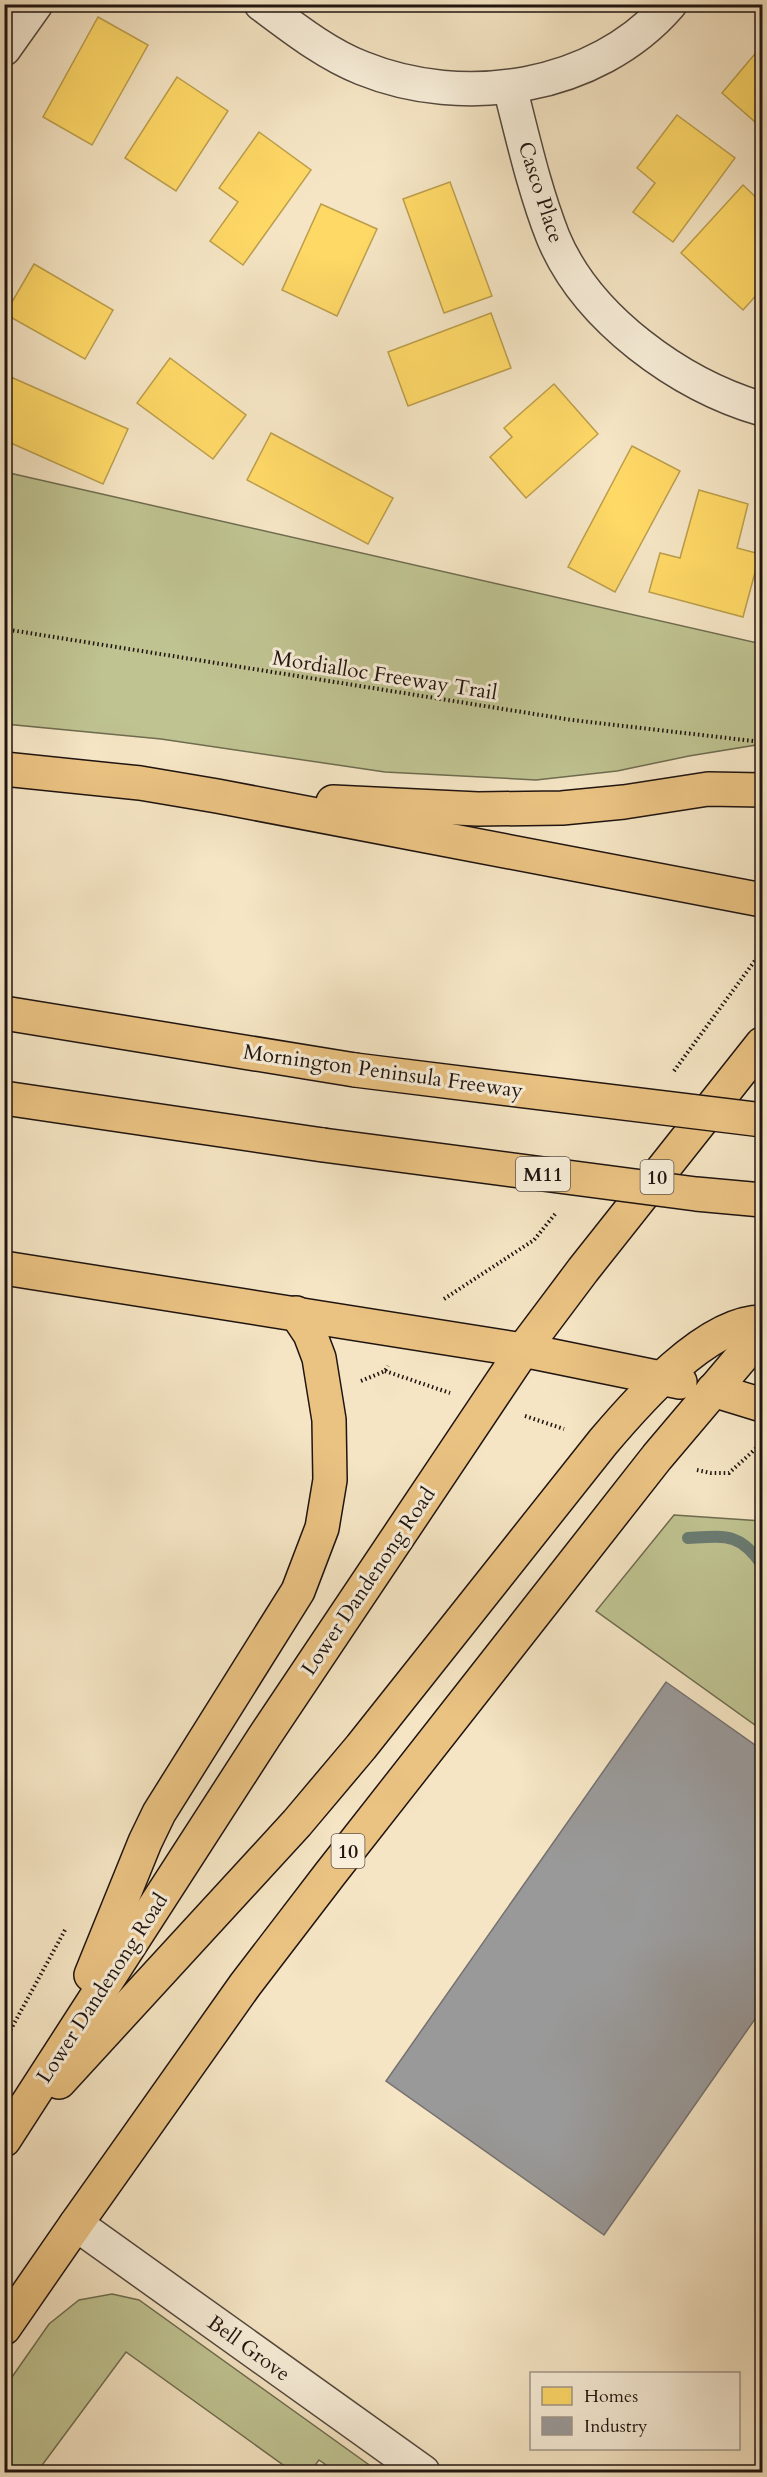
<svg xmlns="http://www.w3.org/2000/svg" width="767" height="2477" font-family="Cardo,serif">
<style>
.green{fill:#bfc391;stroke:#6f6c50;stroke-width:1.5}
.homes{fill:#ffd966;stroke:#bc9e4c;stroke-width:1.5}
.industry{fill:#999;stroke:#747170;stroke-width:1.5}
.lines{fill:none;stroke-linecap:round;stroke-linejoin:round}
.stream{stroke:#6a7b72;stroke-width:12}
.street-casing{stroke:#54483d;stroke-width:36}
.primary-casing{stroke:#1f1410;stroke-width:36}
.highway-casing{stroke:#1f1410;stroke-width:36}
.path{stroke:#1f1410;stroke-width:4;stroke-dasharray:1.5 3;stroke-linecap:butt}
.street{stroke:#f8eed9;stroke-width:33}
.primary{stroke:#eac282;stroke-width:33}
.highway{stroke:#eac282;stroke-width:33}
.highway-bridge-casing{stroke:#1f1410;stroke-width:36;stroke-linecap:butt}
.highway-bridge{stroke:#eac282;stroke-width:33}
.labels{text-anchor:middle;stroke-width:6;stroke-linejoin:round;paint-order:stroke}
.shield{fill:#f8eed9;stroke:#60554c;stroke-width:1.5}
.shield-label{font-size:20px;font-weight:bold;fill:#1f1410}
.street-label{font-size:21px;fill:#1f1410;stroke:#f8eed9}
</style>
<rect width="100%" height="100%" fill="#f5e5c4"/>
<filter id="stains"><feTurbulence type="fractalNoise" baseFrequency=".00333" numOctaves="4"/><feColorMatrix values="0 0 0 0 .2 0 0 0 0 .09 0 0 0 0 .02 0 0 0 .5 -.17"/></filter>
<radialGradient id="worn" r=".72"><stop offset=".6" stop-color="#630" stop-opacity="0"/><stop offset="1" stop-color="#630" stop-opacity=".3"/></radialGradient>
<g class="green">
<polygon points="5,472 762,644 762,744 689,756 617,771 536,780 385,772 161,739 5,724"/>
<polygon points="674,1515 762,1521 762,1730 596,1611"/>
<polygon points="112,2294 139,2300 379,2472 336,2472 319,2460 310,2472 293,2472 126,2352 37,2472 5,2472 5,2387 49,2324 79,2300"/>
</g>
<g class="homes">
<polygon points="98,17 148,45 92,145 43,117"/>
<polygon points="759,49 762,52 762,128 722,93"/>
<polygon points="177,77 228,111 176,191 125,158"/>
<polygon points="677,115 735,158 673,242 633,212 655,183 637,168"/>
<polygon points="259,132 311,170 243,265 210,241 238,202 219,188"/>
<polygon points="450,182 492,296 444,313 403,199"/>
<polygon points="743,185 762,203 762,289 743,310 681,253"/>
<polygon points="321,204 377,229 337,316 282,290"/>
<polygon points="34,264 113,310 85,359 5,314"/>
<polygon points="491,313 511,368 408,406 388,352"/>
<polygon points="170,358 246,415 213,459 137,403"/>
<polygon points="4,374 128,429 103,484 4,440"/>
<polygon points="554,384 598,434 526,498 490,457 512,437 504,428"/>
<polygon points="271,433 393,498 368,544 247,480"/>
<polygon points="632,446 680,471 615,592 568,567"/>
<polygon points="699,490 748,504 737,548 760,554 743,617 649,592 660,553 680,558"/>
</g>
<polygon class="industry" points="666,1682 762,1750 762,2024 755,2019 604,2235 386,2081"/>
<g class="lines">
<path class="stream" d="M688,1538c36,-2 52,-6 74,27"/>
<defs>
<g id="street">
<path d="M261,4c31,23 65,50 101,64 101,41 234,22 308,-64"/>
<polyline points="4,49 36,4"/>
<path d="M510,88c13,50 24,101 43,149 34,82 127,148 209,172"/>
<polyline points="76,2224 423,2472"/>
</g>
<polyline id="primary" points="713,1390 762,1405"/>
<g id="highway">
<polyline points="4,769 140,783 217,796 762,900"/>
<polyline points="333,802 478,809 562,808 624,802 708,789 762,790"/>
<polyline points="4,1013 355,1070"/>
<polyline points="4,1098 323,1145"/>
<polyline points="4,1268 523,1350 680,1382"/>
<polyline points="91,1975 145,1842 159,1813 298,1591 322,1528 330,1480 329,1420 319,1358 310,1334 296,1313"/>
<path d="M59,2082l238,-259 64,-76 242,-305c34,-40 103,-120 159,-120"/>
<polyline points="4,2140 264,1737 523,1350 583,1270 762,1044"/>
<polyline points="4,2328 76,2224 245,1985 330,1874 657,1457 762,1333"/>
</g>
</defs>
<use href="#street" class="street-casing"/>
<use href="#primary" class="primary-casing"/>
<use href="#highway" class="highway-casing"/>
<g class="path">
<polyline points="4,629 572,720 762,742"/>
<polyline points="674,1071 762,951"/>
<polyline points="444,1299 534,1240 556,1213"/>
<polyline points="385,1371 450,1393"/>
<polyline points="361,1381 385,1371 388,1366"/>
<polyline points="525,1416 564,1429"/>
<polyline points="697,1470 711,1473 729,1473 762,1443"/>
<polyline points="4,2042 65,1930"/>
</g>
<use href="#street" class="street"/>
<use href="#primary" class="primary"/>
<use href="#highway" class="highway"/>
<defs>
<g id="highway-bridge">
<polyline points="355,1070 762,1120"/>
<polyline points="323,1145 696,1194 762,1200"/>
</g>
</defs>
<use href="#highway-bridge" class="highway-bridge-casing"/>
<use href="#highway-bridge" class="highway-bridge"/>
</g>
<g class="labels">
<g class="shield">
<rect x="516" y="1157" width="54" height="34" rx="4.5"/>
<rect x="640.5" y="1160" width="33" height="34" rx="4.5"/>
<rect x="331.5" y="1834" width="33" height="34" rx="4.5"/>
</g>
<g class="shield-label">
<text x="543" y="1181">M11</text>
<text x="657" y="1184">10</text>
<text x="348" y="1858">10</text>
</g>
<g class="street-label">
<text transform="translate(541 192) rotate(72)" y="7">Casco Place</text>
<text transform="translate(385 675) rotate(9)" y="7">Mordialloc Freeway Trail</text>
<text transform="translate(383 1071) rotate(8)" y="7">Mornington Peninsula Freeway</text>
<text transform="translate(368 1581) rotate(-56)" y="7">Lower Dandenong Road</text>
<text transform="translate(102 1988) rotate(-57)" y="7">Lower Dandenong Road</text>
<text transform="translate(249 2348) rotate(36)" y="7">Bell Grove</text>
</g>
</g>
<rect width="767" height="2477" fill="none" stroke="#f5e5c4" stroke-width="24"/>
<rect x="6" y="6" width="755" height="2465" fill="none" stroke="#1f1410" stroke-width="3"/>
<rect x="12" y="12" width="743" height="2453" fill="none" stroke="#1f1410" stroke-width="1.5"/>
<rect x="530" y="2372" width="210" height="78" fill="#f8eed9" stroke="#a19789" stroke-width="1.5"/>
<rect x="542" y="2387" width="30" height="18" fill="#ffd966" stroke="#a19789" stroke-width="1.5"/>
<text x="584" y="2402" font-size="18" fill="#1f1410">Homes</text>
<rect x="542" y="2417" width="30" height="18" fill="#999999" stroke="#a19789" stroke-width="1.5"/>
<text x="584" y="2432" font-size="18" fill="#1f1410">Industry</text>
<rect width="100%" height="100%" filter="url(#stains)"/>
<rect width="100%" height="100%" fill="url(#worn)"/>
</svg>
